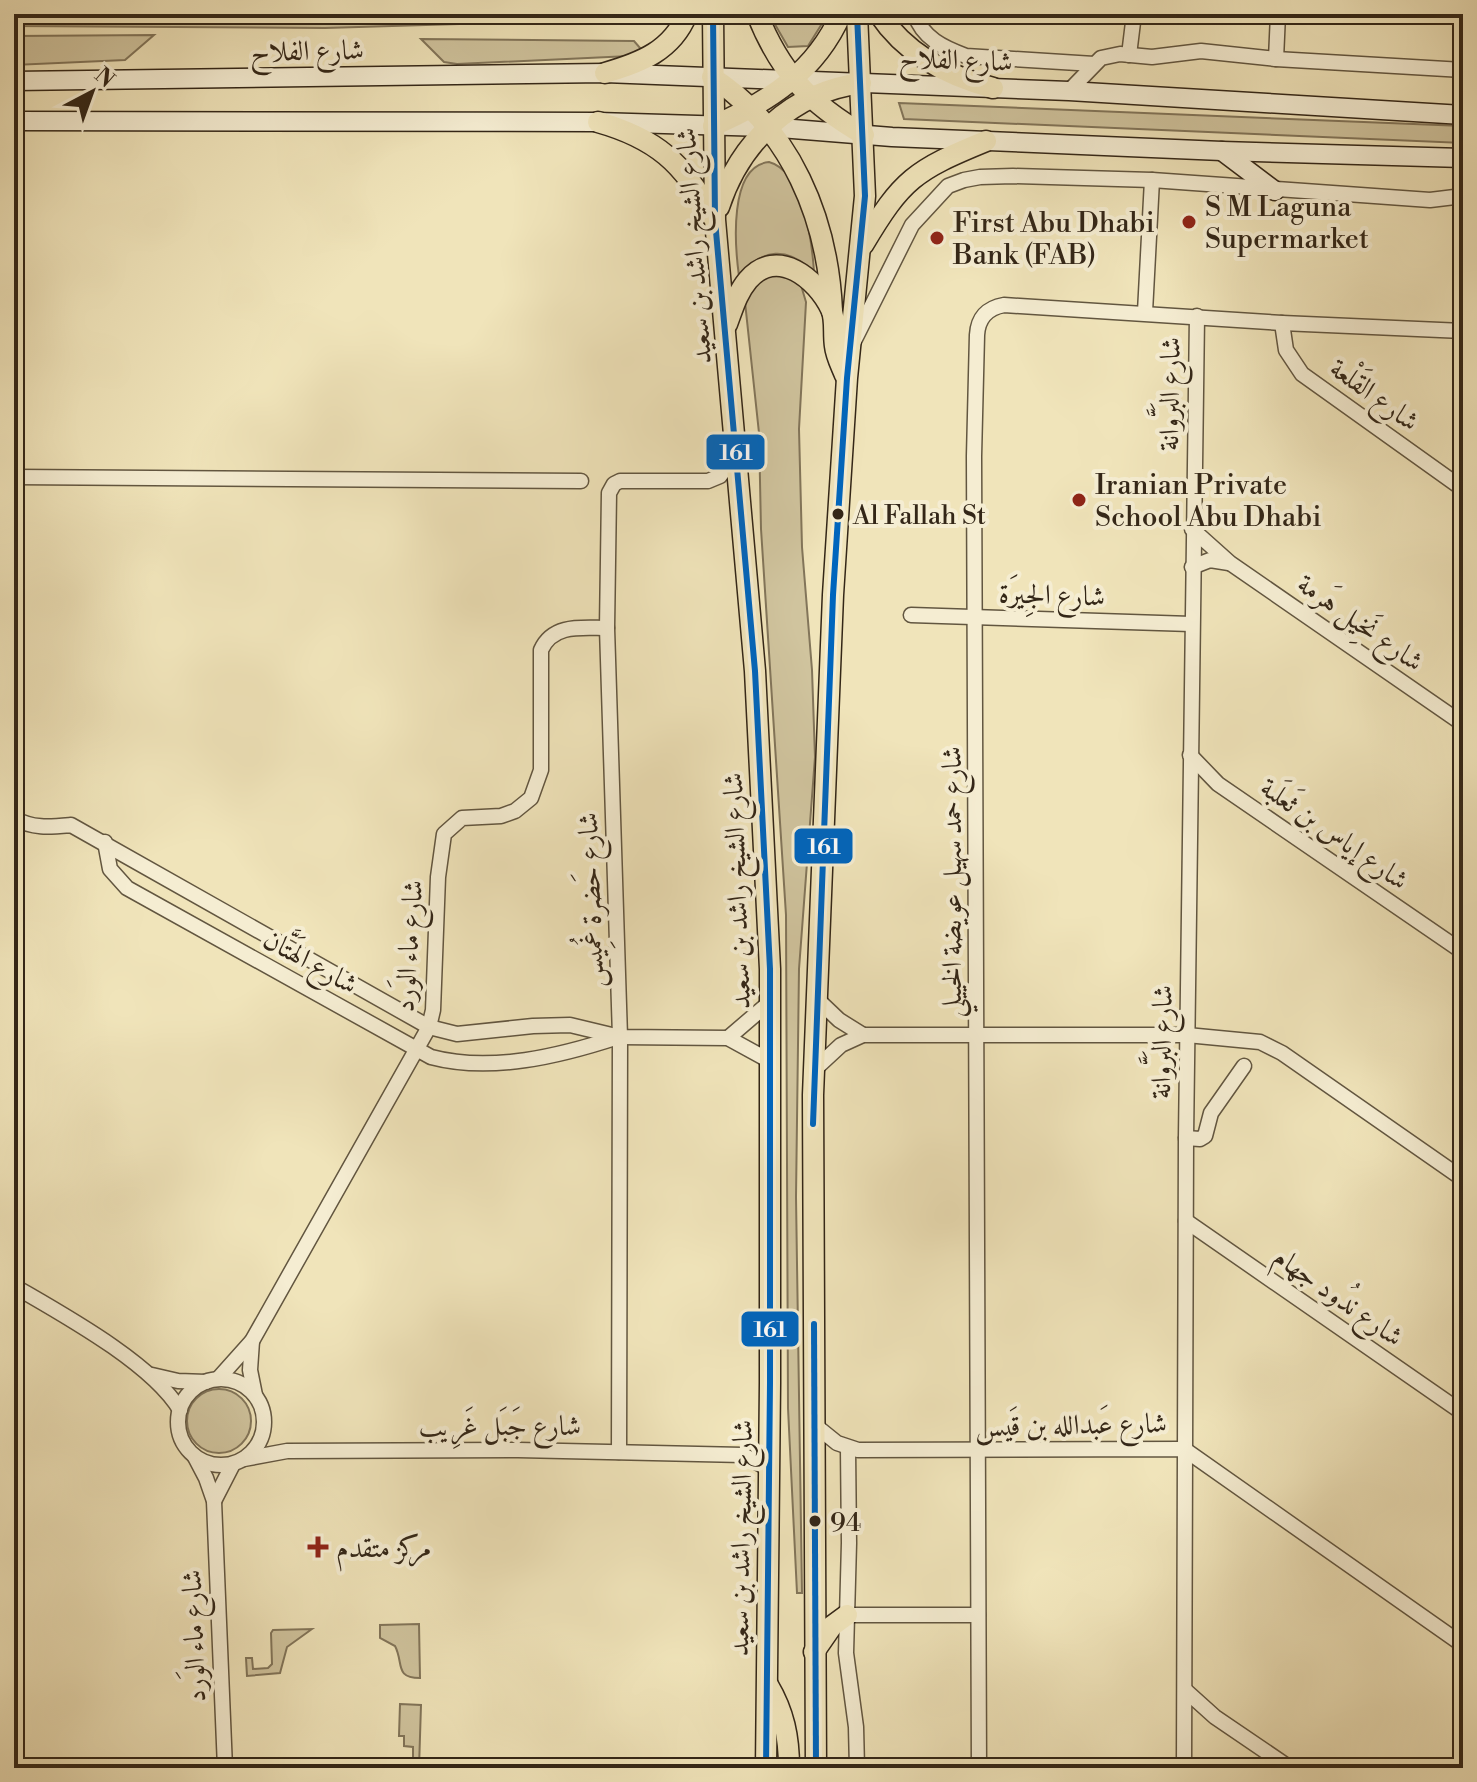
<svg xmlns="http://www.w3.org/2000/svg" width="1477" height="1782" font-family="'Libre Bodoni',Amiri,serif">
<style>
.green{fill:#d0c49e;stroke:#82755a;stroke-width:2}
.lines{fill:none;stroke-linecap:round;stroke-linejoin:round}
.street-casing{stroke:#625640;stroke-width:17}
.secondary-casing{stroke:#332617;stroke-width:21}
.primary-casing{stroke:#332617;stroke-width:23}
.street{stroke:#f5edd2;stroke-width:14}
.secondary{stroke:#f5edd2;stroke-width:18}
.primary{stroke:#f0e4ba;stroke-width:20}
.bus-1-casing{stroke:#f5edd2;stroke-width:12}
.bus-1{stroke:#0065bd;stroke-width:6}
.poi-dot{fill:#8f2418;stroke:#f5edd2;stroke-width:3}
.bus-dot{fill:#332617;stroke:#f5edd2;stroke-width:3}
.labels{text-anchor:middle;stroke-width:8;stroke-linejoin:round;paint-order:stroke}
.bus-label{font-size:26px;fill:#332617;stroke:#f5edd2;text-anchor:start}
.street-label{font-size:28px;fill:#332617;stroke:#f5edd2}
.poi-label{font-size:28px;fill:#332617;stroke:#f5edd2;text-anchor:start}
.line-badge{stroke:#f5edd2;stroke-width:3}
.badge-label{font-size:22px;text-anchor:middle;font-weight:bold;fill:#fff}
</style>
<rect width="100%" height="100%" fill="#f0e4ba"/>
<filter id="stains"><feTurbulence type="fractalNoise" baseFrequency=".0025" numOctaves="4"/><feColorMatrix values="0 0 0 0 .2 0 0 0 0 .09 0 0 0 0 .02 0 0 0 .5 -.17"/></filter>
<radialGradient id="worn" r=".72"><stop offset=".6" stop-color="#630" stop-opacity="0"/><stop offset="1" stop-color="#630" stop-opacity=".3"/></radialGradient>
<g class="green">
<polygon points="14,14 628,14 622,19 325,28 14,26"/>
<polygon points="769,14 828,14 808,46 788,47"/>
<polygon points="154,35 125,60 14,65 14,36"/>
<polygon points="421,39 634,41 641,49 630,56 457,64 444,62"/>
<polygon points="899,103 1463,126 1463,143 904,119"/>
<path d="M769,162c34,9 43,79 45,110 -27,-26 -51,-24 -75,4 -4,-29 -11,-110 30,-114z"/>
<polygon points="771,270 800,282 806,302 799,429 802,547 812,670 815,757 799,969 796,1197 802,1593 797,1593 788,1408 786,915 761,529 759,433 745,302 748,289"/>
<circle cx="219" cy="1421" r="32"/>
<path d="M419,1624l1,54c-26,0 -16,-15 -25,-32l-15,-8v-13z"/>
<polygon points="312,1629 287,1647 280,1673 247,1676 246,1658 252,1658 253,1669 268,1668 272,1664 271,1633 273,1630"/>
<polygon points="400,1704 421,1705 419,1768 413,1768 413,1747 404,1746 404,1736 399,1736"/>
</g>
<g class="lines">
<defs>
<g id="street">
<path d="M915,14c7,24 29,34 51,42l128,8"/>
<polyline points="1129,55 1134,14"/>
<polyline points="1276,59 1278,14"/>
<polyline points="1069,91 1101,58 1120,54 1152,57 1201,51 1276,59 1463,70"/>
<polyline points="1145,312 1152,180"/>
<polyline points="1282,323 1286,350 1302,374 1463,489"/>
<polyline points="854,341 912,225 948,186 964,180 980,177 1013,176 1152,180 1430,200 1463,196"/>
<polyline points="14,477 581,481"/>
<polyline points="1192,529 1230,563 1463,724"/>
<polyline points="1192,567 1210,560 1229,563"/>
<polyline points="911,615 1191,624"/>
<polyline points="1190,755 1218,784 1463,952"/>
<path d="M14,818c19,11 36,9 57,7l358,202 28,7 76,-8 37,-1 50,12 108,1 42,23"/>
<path d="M105,842l5,27 17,19 304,169c60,16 129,-1 187,-20"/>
<polyline points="818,1000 839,1020 863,1035"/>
<polyline points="728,1038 770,1002"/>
<polyline points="814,1070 841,1045 863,1035 1187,1035 1260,1042 1282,1053 1463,1179"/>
<polyline points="1186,1138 1200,1139 1205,1136 1211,1113 1244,1066"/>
<polyline points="1186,1221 1463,1413"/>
<path d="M14,1286c48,28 138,77 166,124"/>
<polyline points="252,1341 250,1370 255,1395"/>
<polyline points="152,1375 178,1381 206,1382"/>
<path d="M218,1379l34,-38 177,-314 4,-17 5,-133 6,-43 18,-16 39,-2 14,-5 16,-13 10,-28v-120c12,-27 42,-22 66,-22"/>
<circle cx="221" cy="1422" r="43"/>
<polyline points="816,1426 837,1443 858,1450 1184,1449 1463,1645"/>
<polyline points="848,1449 849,1543 846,1653 856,1727 857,1768"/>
<polyline points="619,1452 620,1037 607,628 609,493 614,484 620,481 708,481 720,476 736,454"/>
<polyline points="195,1457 206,1478 214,1501 225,1768"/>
<polyline points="244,1459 287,1451 518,1450 743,1455 769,1469"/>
<polyline points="214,1501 233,1464"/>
<polyline points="847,1615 978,1615"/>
<polyline points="1185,1690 1215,1717 1290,1768"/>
<path d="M979,1768l-5,-1312 3,-121c1,-17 10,-27 27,-30l278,18 181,8"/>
<polyline points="1184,1768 1186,1138 1197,316"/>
</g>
<g id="secondary">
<polyline points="14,81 605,73 1069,91 1463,115"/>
<polyline points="14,121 598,122 768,127 892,137 1222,151 1463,158"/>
<polyline points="1222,151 1275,191"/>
</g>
<g id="primary">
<polyline points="713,14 715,220 755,671 770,969 770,1383 766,1768"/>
<path d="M757,14c23,58 53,90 107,121"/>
<path d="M879,14c27,40 68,62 114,74"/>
<path d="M605,73c35,-10 67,-22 82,-59"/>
<path d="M712,77c79,52 116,142 120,234"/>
<path d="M598,122c57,16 86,41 113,93"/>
<path d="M713,126c56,-24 103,-55 128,-112"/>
<path d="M719,207c21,-65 73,-115 142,-124"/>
<path d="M863,245c39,-66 52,-75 123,-104"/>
<path d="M727,324c6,-16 10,-31 21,-44 29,-34 69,-1 83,29 5,10 2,25 4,37 1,10 6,19 10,29"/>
<polyline points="814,1652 832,1626 847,1615"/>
<path d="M768,1685c16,27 21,52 21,83"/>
<polyline points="816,1768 813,1095 833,595 847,378 865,196 857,14"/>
</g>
</defs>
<use href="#street" class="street-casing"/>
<use href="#secondary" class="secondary-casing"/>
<use href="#primary" class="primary-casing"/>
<use href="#street" class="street"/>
<use href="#secondary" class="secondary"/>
<use href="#primary" class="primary"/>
<defs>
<g id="bus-1">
<polyline points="713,14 715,220 755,671 770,969 770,1383 766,1768"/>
<polyline points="813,1124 833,595 847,378 865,196 857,14"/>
<polyline points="814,1324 816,1768"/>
</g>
</defs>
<use href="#bus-1" class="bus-1-casing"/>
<use href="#bus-1" class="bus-1"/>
</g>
<g class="poi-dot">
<circle cx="1189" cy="222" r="8"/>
<circle cx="937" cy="238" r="8"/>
<circle cx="1079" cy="500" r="8"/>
<path d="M314 1535h8v8h8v8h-8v8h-8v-8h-8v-8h8z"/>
</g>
<g class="bus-dot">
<circle cx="838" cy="514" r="7"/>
<circle cx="815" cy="1521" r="7"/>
</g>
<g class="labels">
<g class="bus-label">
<text x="853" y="524">Al Fallah St</text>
<text x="830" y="1531">94</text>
</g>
<g class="street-label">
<text transform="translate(307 50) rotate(-1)" y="10">شارع الفلاح</text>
<text transform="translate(956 59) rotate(2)" y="10">شارع الفلاح</text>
<text transform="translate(693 246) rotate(-94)" y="10">شارع الشيخ راشد بن سعيد</text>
<text transform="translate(1169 394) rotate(-89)" y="10">شارع البَرَّوانة</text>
<text transform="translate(1375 394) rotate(36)" y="10">شارع القَلْعة</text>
<text transform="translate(1052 594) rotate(2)" y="10">شارع الجِيرَة</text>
<text transform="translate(1361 622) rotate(35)" y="10">شارع نَخِيل هَرمة</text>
<text transform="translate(1335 833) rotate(35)" y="10">شارع إياس بن ثَعلَبة</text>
<text transform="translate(951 882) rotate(-90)" y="10">شارع حمد سهيل عويضة الخييلي</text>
<text transform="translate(736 891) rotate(-92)" y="10">شارع الشيخ راشد بن سعيد</text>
<text transform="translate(590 900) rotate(-92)" y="10">شارع حَضرة غُمِيس</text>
<text transform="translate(408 946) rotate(-86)" y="10">شارع ماء الوَرد</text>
<text transform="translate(311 961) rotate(29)" y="10">شارع الهَتَّان</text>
<text transform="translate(1161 1042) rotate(-89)" y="10">شارع البَرَّوانة</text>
<text transform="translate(1339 1296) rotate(35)" y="10">شارع ندُود جهام</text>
<text transform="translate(1071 1424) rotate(-1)" y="10">شارع عَبدالله بن قَيس</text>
<text x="500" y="1435">شارع جَبَل غَرِيب</text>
<text transform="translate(740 1538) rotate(-89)" y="10">شارع الشيخ راشد بن سعيد</text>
<text transform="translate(193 1636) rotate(-92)" y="10">شارع ماء الوَرد</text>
</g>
<g class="poi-label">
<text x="1205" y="216">S M Laguna<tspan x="1205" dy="32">Supermarket</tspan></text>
<text x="953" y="232">First Abu Dhabi<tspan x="953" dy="32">Bank (FAB)</tspan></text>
<text x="1095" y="494">Iranian Private<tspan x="1095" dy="32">School Abu Dhabi</tspan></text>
<text x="336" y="1557">مركز متقدم</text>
</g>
</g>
<g class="line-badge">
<rect x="705" y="433" width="61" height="38" rx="8" fill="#0065bd"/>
<rect x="793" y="827" width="61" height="38" rx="8" fill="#0065bd"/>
<rect x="740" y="1310" width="60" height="38" rx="8" fill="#0065bd"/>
</g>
<g class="badge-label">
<text x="736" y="460">161</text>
<text x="824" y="854">161</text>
<text x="770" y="1337">161</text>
</g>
<rect width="1477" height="1782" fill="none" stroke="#f0e4ba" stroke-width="48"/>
<rect x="16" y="16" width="1445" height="1750" fill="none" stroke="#332617" stroke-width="4"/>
<rect x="24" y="24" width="1429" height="1734" fill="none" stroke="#332617" stroke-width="2"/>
<g transform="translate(92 92) rotate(41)" stroke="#f5edd2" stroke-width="6" paint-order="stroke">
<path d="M0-6L14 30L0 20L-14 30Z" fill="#332617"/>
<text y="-12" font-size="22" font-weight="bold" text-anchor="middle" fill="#332617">N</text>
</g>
<rect width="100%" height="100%" filter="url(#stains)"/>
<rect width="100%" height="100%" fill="url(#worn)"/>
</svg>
